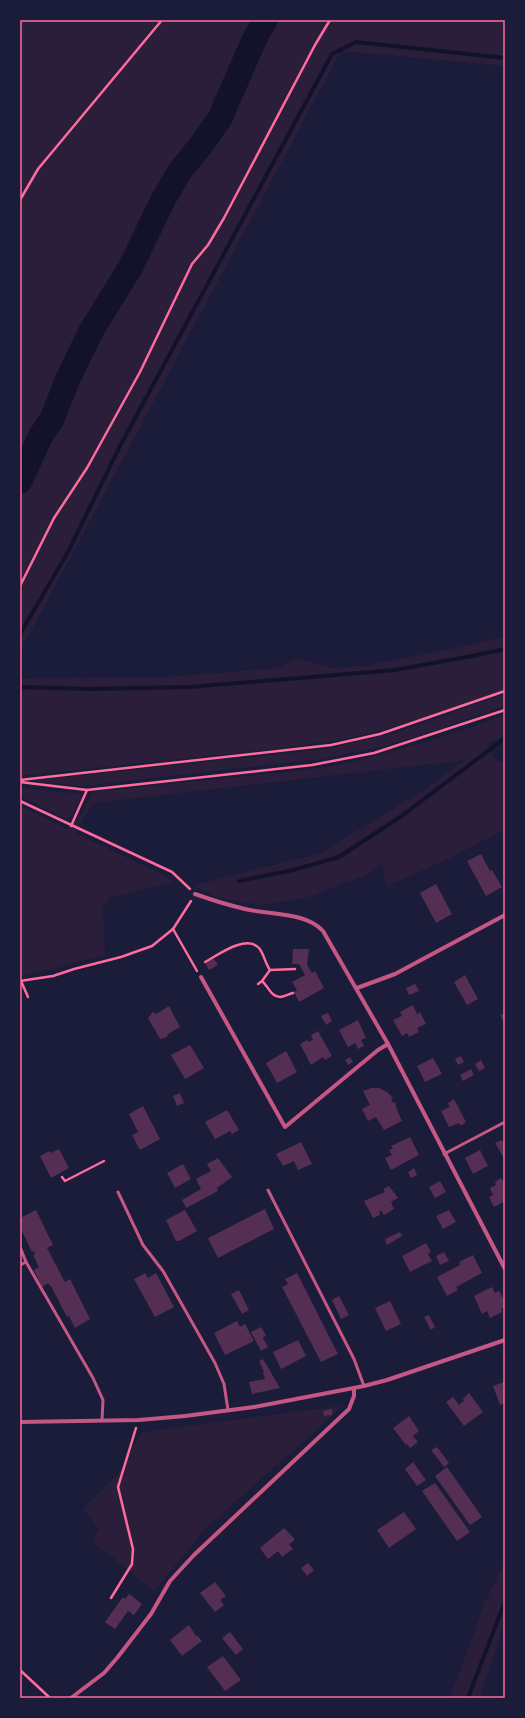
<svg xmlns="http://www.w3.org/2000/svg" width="525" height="1718" font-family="Poppins,sans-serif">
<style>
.green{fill:#2a1e3b}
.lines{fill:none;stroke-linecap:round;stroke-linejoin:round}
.stream{stroke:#12122b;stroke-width:4}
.river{stroke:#12122b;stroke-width:25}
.building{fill:#542f53}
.path{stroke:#ff6b9d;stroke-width:2.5}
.service{stroke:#c65784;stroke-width:3}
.minor{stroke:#c65784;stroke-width:4}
.neatline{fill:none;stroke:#ff6b9d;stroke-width:1.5}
</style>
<rect width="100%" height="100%" fill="#1b1b3a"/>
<g class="green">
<polygon points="20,20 262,20 244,56 221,111 207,136 186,160 169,185 129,269 80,345 52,416 20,476"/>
<polygon points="271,20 505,20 505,66 341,51 20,652 20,490 44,444 63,403 70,383 93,335 129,275 176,187 192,161 220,125 232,96"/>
<polygon points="505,636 505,690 413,721 379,731 341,740 274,749 20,776 20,678 167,677 279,668 297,658 333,668 364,666 460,647"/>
<polygon points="505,694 505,706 422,735 381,747 321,759 83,786 31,781 325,749 388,735"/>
<path d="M505,715v21l-18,8 10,17h8v71l-1,-2 -56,29 -62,28 -4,-24 -18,13 -55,21 -47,8 -47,-8 -21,-12 125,-31 100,-61 47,-33 -373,43 -18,30 91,43 7,6 -63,16 -7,10 2,46 -54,16 -31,6v-170l46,23 15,-13 11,-24 221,-23c66,-11 130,-31 192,-54z"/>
<polygon points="20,788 83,794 72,815 66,819 20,796"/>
<polygon points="340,1406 340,1409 208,1526 154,1591 92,1541 99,1530 83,1509 119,1473 142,1432"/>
<polygon points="505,1562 505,1620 480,1698 450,1698 485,1602"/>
</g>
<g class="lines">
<g class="stream">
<polyline points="20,634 68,552 120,446 332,54 356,42 505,58"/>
<polyline points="20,687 90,689 190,687 395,670 472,656 505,649"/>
<polyline points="239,881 293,870 339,857 403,815 505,738"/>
<polyline points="468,1698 505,1601"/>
</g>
<polyline class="river" points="20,481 40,437 52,419 67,381 91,331 130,268 164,198 180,171 201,145 220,118 254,40 265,20"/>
</g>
<g class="building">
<polygon points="481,854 490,871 492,870 502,887 486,896 467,861"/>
<polygon points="436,884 452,914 436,923 420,893"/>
<polygon points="293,949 309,949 307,965 312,973 315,971 324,988 299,1002 294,992 297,990 292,982 305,975 299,964 292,964"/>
<polygon points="214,959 218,965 209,970 205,963"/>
<polygon points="465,975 478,999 467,1005 454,982"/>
<polygon points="415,984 419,991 409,995 406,988"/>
<polygon points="413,1005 417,1014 420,1012 426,1024 417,1028 419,1032 409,1037 407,1033 402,1036 393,1020 402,1016 400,1012"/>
<polygon points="169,1006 180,1027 168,1034 167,1037 160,1039 148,1018 153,1012 156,1014"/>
<polygon points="328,1013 332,1021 326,1025 321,1016"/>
<polygon points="505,1013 505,1024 500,1015"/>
<polygon points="358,1020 366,1038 361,1040 364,1046 358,1049 355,1043 348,1047 339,1030"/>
<polygon points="318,1031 332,1056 325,1060 323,1057 311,1065 300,1044 307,1040 308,1042 313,1040 311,1035"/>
<polygon points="190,1045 204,1068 185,1079 171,1055"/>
<polygon points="286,1051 297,1072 277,1083 266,1063"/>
<polygon points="461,1056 464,1062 458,1065 455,1059"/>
<polygon points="350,1057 353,1062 348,1065 345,1060"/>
<polygon points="433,1058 442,1074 425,1082 417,1066"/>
<polygon points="481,1060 485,1068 479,1071 475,1064"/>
<polygon points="471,1069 474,1075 463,1081 460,1075"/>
<polygon points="371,1088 379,1088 387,1092 393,1098 391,1099 393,1103 395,1102 397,1110 402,1121 384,1130 376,1117 368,1121 362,1109 370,1105 363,1091"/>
<polygon points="180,1093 184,1103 177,1106 173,1096"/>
<polygon points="454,1099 466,1122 461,1126 459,1123 449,1127 441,1111 450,1107 448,1103"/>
<polygon points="143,1106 160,1139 140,1150 132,1135 138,1132 129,1114"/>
<polygon points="227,1110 239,1130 232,1134 230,1131 215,1139 205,1122"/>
<polygon points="410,1137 419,1155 391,1170 385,1158 392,1155 389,1150 393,1149 391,1146"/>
<polygon points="502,1140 505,1145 505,1160 495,1143"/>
<polygon points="301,1142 312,1164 298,1170 294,1161 283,1166 276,1154"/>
<polygon points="59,1149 69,1168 51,1178 40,1156 50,1151 51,1153"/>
<polygon points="480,1150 488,1166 473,1174 465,1158"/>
<polygon points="218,1158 232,1177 217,1188 218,1191 186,1208 182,1200 201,1189 196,1179 211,1171 207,1164"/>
<polygon points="183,1164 191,1179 175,1188 167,1173"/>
<polygon points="414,1168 417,1175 411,1178 408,1172"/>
<polygon points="501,1178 503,1181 505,1180 505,1201 494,1207 489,1197 493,1195 490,1188 496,1185 495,1182"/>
<polygon points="440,1181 446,1192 435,1198 429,1187"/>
<polygon points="389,1186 398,1198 391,1202 394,1209 384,1215 381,1211 379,1212 380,1215 373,1218 364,1201 385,1192 383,1189"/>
<polygon points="265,1209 274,1229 218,1258 208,1238"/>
<polygon points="36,1210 53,1245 47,1248 65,1282 70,1279 90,1319 75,1328 69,1316 67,1317 52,1288 48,1283 42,1287 34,1270 39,1267 33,1255 35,1254 34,1251 32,1252 20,1227 20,1218"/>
<polygon points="185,1210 197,1231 179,1241 176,1241 166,1220"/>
<polygon points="449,1210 456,1222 443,1229 436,1216"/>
<polygon points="400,1232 402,1236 387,1245 385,1239"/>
<polygon points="426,1243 431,1252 428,1254 432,1261 410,1272 402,1256"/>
<polygon points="444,1252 449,1261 440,1265 436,1256"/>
<polygon points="473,1255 482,1273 456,1287 458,1290 447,1296 437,1277 460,1265 459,1262"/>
<polygon points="145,1273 148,1278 156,1273 174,1307 155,1317 134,1279"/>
<polygon points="297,1273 338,1354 321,1362 282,1287 288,1284 285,1279"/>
<polygon points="492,1287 495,1293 499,1291 502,1296 505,1302 503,1303 505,1308 501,1309 502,1312 490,1318 487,1311 482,1314 474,1296"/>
<polygon points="239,1290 249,1310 242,1314 231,1294"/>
<polygon points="339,1296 349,1315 341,1319 332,1300"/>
<polygon points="390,1301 401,1324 386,1331 375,1308"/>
<polygon points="429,1315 435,1327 431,1330 424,1317"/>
<polygon points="237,1321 240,1327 245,1324 254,1341 225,1355 214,1333"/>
<polygon points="261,1327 266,1335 263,1338 268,1347 261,1351 251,1332"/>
<polygon points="298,1340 306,1356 281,1369 273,1352"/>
<polygon points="263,1359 280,1388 252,1394 249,1382 265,1379 263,1373 264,1372 259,1361"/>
<polygon points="504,1382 505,1403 500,1405 493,1386"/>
<polygon points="469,1393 483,1412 464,1426 446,1402 453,1397 459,1405 464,1401 463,1399"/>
<polygon points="332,1409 332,1415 324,1416 323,1411"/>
<polygon points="409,1416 419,1431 413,1436 418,1442 410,1448 407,1444 406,1445 393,1428"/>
<polygon points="437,1447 449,1463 444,1467 431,1450"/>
<polygon points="413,1462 426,1480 417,1486 405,1469"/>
<polygon points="447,1467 482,1517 470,1525 435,1476"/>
<polygon points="435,1483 470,1532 457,1541 422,1491"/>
<polygon points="404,1512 416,1529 389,1548 377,1530"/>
<polygon points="284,1528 294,1538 294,1541 289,1544 293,1549 282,1557 278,1551 268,1559 260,1548"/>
<polygon points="308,1563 314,1570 307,1576 301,1568"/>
<polygon points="215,1582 226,1596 220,1600 224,1605 215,1612 200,1593"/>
<polygon points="129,1594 142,1604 134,1615 128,1611 115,1629 105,1622 123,1597 125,1599"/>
<polygon points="189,1625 196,1636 197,1635 202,1641 182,1656 170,1640"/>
<polygon points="230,1632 243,1649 236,1655 222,1638"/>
<polygon points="223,1656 241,1680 225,1691 207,1667"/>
</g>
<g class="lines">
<g class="path">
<polyline points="20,200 38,169 162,20"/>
<polyline points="20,586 54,518 87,468 140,372 192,264 208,245 224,218 315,45 330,20"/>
<polyline points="20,780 331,745 380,734 505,691"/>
<polyline points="20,782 87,790 312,765 374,753 505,710"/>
<polyline points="20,801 172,872 190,889"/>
<polyline points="71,826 87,790"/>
<polyline points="191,901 173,929 197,971"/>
<path d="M205,962c13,-7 41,-28 54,-14 5,6 6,15 11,22l25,-1"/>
<polyline points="20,981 53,976 74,969 121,957 152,946 173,929"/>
<polyline points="21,981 28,997"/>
<path d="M262,981c6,5 9,16 18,16 4,0 8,-3 13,-4"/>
<polyline points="258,984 262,981 270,970"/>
<polyline points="62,1177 65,1181 104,1161"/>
<polyline points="111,1598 132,1564 133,1549 118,1487 136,1428"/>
<polyline points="20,1670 50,1698"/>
</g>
<g class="service">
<polyline points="444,1154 505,1122"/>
<polyline points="268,1190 354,1359 364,1386"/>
<polyline points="118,1192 143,1245 163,1271 215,1363 224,1384 228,1410"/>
<polyline points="20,1247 26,1262"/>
<polyline points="20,1265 26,1262 93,1378 103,1400 102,1420"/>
</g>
<g class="minor">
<path d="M195,894c17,6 33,11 50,15 25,6 61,3 78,22l65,113 117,225"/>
<polyline points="201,977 285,1127 378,1050 388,1044"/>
<polyline points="357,988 395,974 505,915"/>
<polyline points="20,1422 139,1420 185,1416 254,1407 364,1386 387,1380 505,1340"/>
<polyline points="71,1698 104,1673 117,1658 151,1614 170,1581 194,1555 349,1409 354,1396 354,1388"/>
</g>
</g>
<rect width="525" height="1718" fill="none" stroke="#1b1b3a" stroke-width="42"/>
<rect x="21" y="21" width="483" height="1676" class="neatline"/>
</svg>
